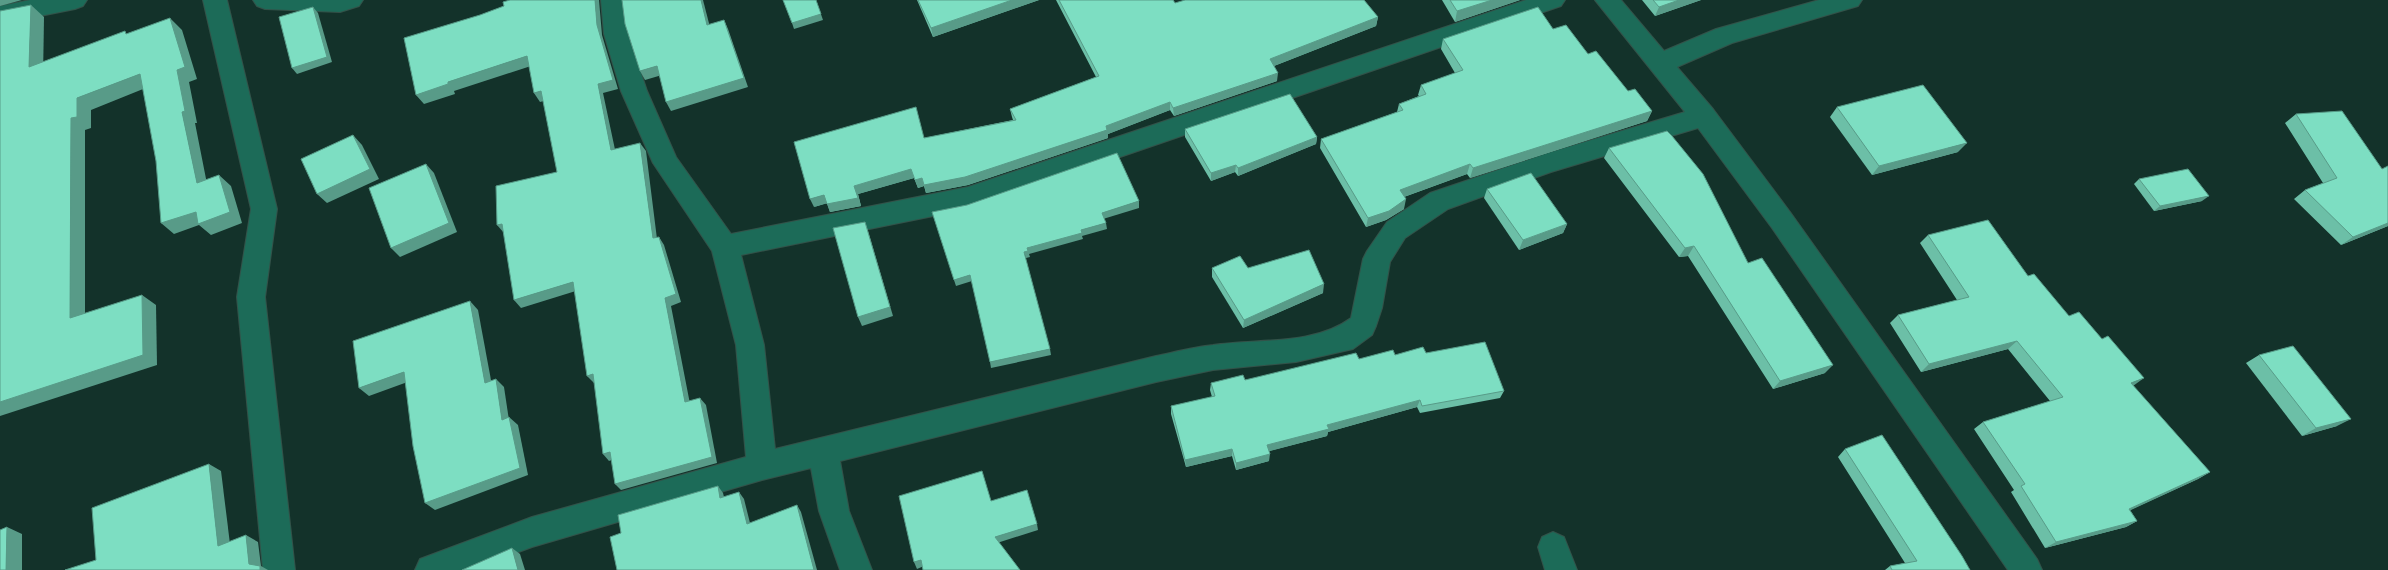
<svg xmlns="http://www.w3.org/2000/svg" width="2388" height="570" font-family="Helvetica,sans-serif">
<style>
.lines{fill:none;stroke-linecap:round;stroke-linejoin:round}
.minor-casing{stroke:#335249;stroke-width:2}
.minor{fill:#1c6b58;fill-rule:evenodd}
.wall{fill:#6cbfa7}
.shaded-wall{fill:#589b88}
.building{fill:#7ddec2;stroke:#589b88}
</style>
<rect width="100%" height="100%" fill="#13322a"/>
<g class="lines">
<defs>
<g id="minor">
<polygon points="30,0 87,0 83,6 75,9 0,24 0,6"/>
<polygon points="203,0 227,0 277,209 265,297 295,570 263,570 237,297 251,209"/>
<polygon points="253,0 363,0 359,6 340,12 265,9 257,6"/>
<path d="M601,0h24l3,34 19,57 29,66 55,77 237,-47 558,-187h39l-4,6 -593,203 -227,46 23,90 11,104 381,-93c19,-4 38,-9 57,-11 44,-7 100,1 138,-27l12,-59 4,-8 20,-29 43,-29 118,-40 137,-41 -90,-112h26l43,51 52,-22 103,-29h43l-4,6 -126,37 -55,24 36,42 77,103 247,347 5,11h-34l-236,-342 -74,-100 -147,44 -103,37 -43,29 -15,24 -8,46 -6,18 -4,9 -19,14 -57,13 -83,8 -57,12 -316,79 9,50 23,59h-32l-21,-59 -8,-43 -49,12 -230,67 -61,23h-56l5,-11 112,-42 214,-60 -10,-112 -24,-94 -59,-88 -32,-72 -17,-57z"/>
<polygon points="1553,532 1564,537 1577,570 1545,570 1538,547 1542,537"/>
</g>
</defs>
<use href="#minor" class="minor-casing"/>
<use href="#minor" class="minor"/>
</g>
<g class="wall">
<polygon points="917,0 1039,0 933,37"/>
<polygon points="1056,0 1173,0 1175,3 1378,17 1376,26 1274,66 1277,81 1174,116 1170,110 1108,134 1108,138 968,185 926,193 924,186 918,188 914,178 858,194 861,206 830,212 827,203 814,207 924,138 1013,120 1012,117 1010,109 1096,77"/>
<polygon points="1442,0 1520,0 1455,22"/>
<polygon points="1642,0 1701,0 1655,16"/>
<polygon points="1553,29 1588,54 1628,91 1652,111 1647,121 1470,178 1467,174 1404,197 1404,209 1386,220 1366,227 1320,148 1321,139 1397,112 1399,104 1419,96 1418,95 1421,85 1455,73 1441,49 1443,39"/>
<polygon points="1837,107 1958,152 1872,175 1830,117"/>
<polygon points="2296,114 2382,169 2388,226 2341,245 2294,199 2305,190 2323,183 2285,123"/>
<polygon points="1185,129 1317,137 1316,144 1238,176 1235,172 1211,181 1185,137"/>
<polygon points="1609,148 1748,263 1825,373 1773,389 1688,256 1679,257 1604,158"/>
<polygon points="2139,179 2202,201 2154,211 2134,184"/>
<polygon points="1487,189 1567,224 1563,233 1519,250 1484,198"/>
<polygon points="1928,235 2028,276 2069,316 2133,386 2210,472 2198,479 2130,510 2137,521 2126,527 2045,548 2011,492 2014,490 1974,429 1983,422 2050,401 2008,349 1921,372 1890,323 1898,315 1957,300 1920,243"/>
<polygon points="1212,268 1248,268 1323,293 1243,328 1212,277"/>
<polygon points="1426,353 1504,391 1500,398 1420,413 1417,407 1328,432 1327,436 1269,451 1269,461 1236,470 1232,456 1186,467 1171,414 1171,406 1212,397 1210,390 1211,383 1245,380 1359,359"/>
<polygon points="2259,355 2337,426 2302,436 2246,363"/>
<polygon points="1845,449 1970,570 1885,570 1890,566 1905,563 1838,457"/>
</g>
<g class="shaded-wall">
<polygon points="0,0 22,0 0,6"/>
<polygon points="595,0 599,0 602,35 618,89 603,93 617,159 611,150 598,84 597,25"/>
<polygon points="701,0 703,0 712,35 707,25"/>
<polygon points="816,0 823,20 794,29 792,23"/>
<polygon points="1012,0 1039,0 933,37 931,28"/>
<polygon points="1492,0 1520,0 1455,22 1457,11"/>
<polygon points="1679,0 1701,0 1655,16 1659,7"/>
<polygon points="31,5 44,17 43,79 29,67"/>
<polygon points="313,7 318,13 332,62 297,74 292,68"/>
<polygon points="1378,17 1376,26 1269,68 1270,59"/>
<polygon points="170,18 182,30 197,79 189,82 197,123 195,123 209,194 197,183 182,112"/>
<polygon points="724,20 728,29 748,87 671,111 666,102"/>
<polygon points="527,56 534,65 454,91 455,94 424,104 416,95 448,82"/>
<polygon points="657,66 662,75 645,80 640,71"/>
<polygon points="1278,73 1277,81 1174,116 1173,108"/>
<polygon points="140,74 153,85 91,110 91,128 85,130 85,328 70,318 71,118 77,98"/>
<polygon points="541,91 547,100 540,102 534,93"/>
<polygon points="1170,102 1170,110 1108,134 1108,138 968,185 926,193 924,185 1106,126"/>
<polygon points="1652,111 1647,121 1470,178 1473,168"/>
<polygon points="353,135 362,145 379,179 327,203 317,194"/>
<polygon points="1317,137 1316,144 1238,176 1238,168"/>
<polygon points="640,143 646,151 658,247 653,238"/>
<polygon points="1967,143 1958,152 1872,175 1879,166"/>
<polygon points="426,164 434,173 457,232 400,257 391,248"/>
<polygon points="1470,164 1467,174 1398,199 1400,190"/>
<polygon points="1236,165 1235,172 1211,181 1211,173"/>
<polygon points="911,169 914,178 858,194 861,206 830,212 827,204 854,186"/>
<polygon points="219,175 231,186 242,223 211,235 199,225 174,234 161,223"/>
<polygon points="922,178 924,186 918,188 915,180"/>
<polygon points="824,195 828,203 814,207 810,199"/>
<polygon points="2209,196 2202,201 2154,211 2160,206"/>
<polygon points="1406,199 1404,209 1386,220 1366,227 1368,218"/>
<polygon points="1139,201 1139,208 1103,219 1102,213"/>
<polygon points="865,222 868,231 893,316 862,326 858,317"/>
<polygon points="1106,223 1107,229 1082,236 1083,239 1029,254 1030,257 1026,258 1024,252 1027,248 1081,230"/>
<polygon points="2388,223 2388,226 2341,245 2353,237"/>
<polygon points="502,224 504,233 497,225"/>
<polygon points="1567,224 1563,233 1519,250 1523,240"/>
<polygon points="659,237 664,245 681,302 671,306 691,409 685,402 665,298"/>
<polygon points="1694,246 1688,256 1679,257 1685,248"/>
<polygon points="970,275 972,281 956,286 954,280"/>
<polygon points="573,282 579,290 521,308 514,300"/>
<polygon points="1324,284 1323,293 1243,328 1244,320"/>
<polygon points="142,295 156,305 157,365 0,416 0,402"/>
<polygon points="470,301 478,310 493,391 485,383"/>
<polygon points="2017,341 2008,349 1921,372 1929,364"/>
<polygon points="1050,349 1051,355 991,368 990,362"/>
<polygon points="1833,365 1825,373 1773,389 1780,381"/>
<polygon points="404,372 413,380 369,396 359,388"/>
<polygon points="593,374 600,381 594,383 587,376"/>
<polygon points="2144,378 2133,386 2131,383"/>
<polygon points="496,379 504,387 510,427 502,420"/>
<polygon points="700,398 706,405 717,463 621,490 615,484"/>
<polygon points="1420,400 1417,407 1328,432 1327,436 1266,452 1267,445 1327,425"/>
<polygon points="509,417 518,425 528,475 435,510 425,503"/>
<polygon points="2351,419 2337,426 2302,436 2316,428"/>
<polygon points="1232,449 1232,456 1186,467 1185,460"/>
<polygon points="610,452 617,458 609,461 603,454"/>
<polygon points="1270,454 1269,461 1236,470 1236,463"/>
<polygon points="209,464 221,471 231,552 218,546"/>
<polygon points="2210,472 2198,479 2118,516 2129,509"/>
<polygon points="718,486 723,493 726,505 720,498"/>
<polygon points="739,492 744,499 752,531 747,524"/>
<polygon points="797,505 801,512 817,570 814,570"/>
<polygon points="2137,521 2126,527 2045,548 2056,542"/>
<polygon points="1037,524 1038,530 997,543 995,537"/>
<polygon points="7,527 22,534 22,570 6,570"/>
<polygon points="246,535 258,542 261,566 268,570 260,570 249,564"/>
<polygon points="512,548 520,554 525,570 518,570"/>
<polygon points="921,560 924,566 917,569 914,562"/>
</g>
<g class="building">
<polygon points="510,0 595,0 597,25 613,80 598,84 611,150 640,143 653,238 659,237 676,294 665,298 685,402 700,398 712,457 615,484 610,452 603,454 593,374 587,376 573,282 514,300 502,224 497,225 496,186 557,172 541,91 534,93 527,56 448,82 448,84 416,95 404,38 480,15 504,6 503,2"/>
<polygon points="622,0 701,0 707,25 724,20 744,78 666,102 657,66 640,71 625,24"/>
<polygon points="783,0 816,0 821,14 792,23"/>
<polygon points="918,0 1012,0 931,28"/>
<polygon points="1059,0 1173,0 1175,3 1185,0 1364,0 1378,17 1270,59 1278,73 1173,108 1170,102 1106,126 1107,130 965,177 924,185 922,178 915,180 911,169 854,186 858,198 827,204 824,195 810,199 794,142 916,107 924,138 1016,120 1010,109 1099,76"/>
<polygon points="1450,0 1492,0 1457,11"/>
<polygon points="1653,0 1679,0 1659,7"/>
<polygon points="31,5 29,67 125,31 126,34 170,18 185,67 177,70 185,111 182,112 197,183 219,175 230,212 198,224 196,212 161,223 156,161 140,74 77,98 77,117 71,118 70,318 142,295 143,355 0,402 0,11"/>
<polygon points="313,7 327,57 292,68 279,17"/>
<polygon points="1538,7 1553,29 1566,25 1588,54 1596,51 1628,91 1635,89 1652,111 1473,168 1470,164 1400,190 1406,199 1389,211 1368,218 1321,139 1403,110 1399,104 1426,94 1421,85 1463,70 1443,39"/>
<polygon points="1923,85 1967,143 1879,166 1837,107"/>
<polygon points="1290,94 1317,137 1238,168 1236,165 1211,173 1185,129"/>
<polygon points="2342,111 2382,169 2388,166 2388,223 2353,237 2305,190 2337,178 2296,114"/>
<polygon points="1667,131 1672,136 1703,174 1748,263 1762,258 1833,365 1780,381 1694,246 1685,248 1609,148"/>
<polygon points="353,135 370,169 317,194 301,159"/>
<polygon points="1117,153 1139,201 1102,213 1106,223 1081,230 1082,233 1027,248 1028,251 1024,252 1050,349 990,362 970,275 954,280 932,212 967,205"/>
<polygon points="426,164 449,223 391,248 369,188"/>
<polygon points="2188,169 2209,196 2160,206 2139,179"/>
<polygon points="1531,173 1567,224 1523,240 1487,189"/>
<polygon points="1988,220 2028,276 2034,274 2069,316 2079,312 2102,339 2108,336 2144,378 2131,383 2210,472 2129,509 2137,521 2056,542 2021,486 2025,484 1983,422 2063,397 2017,341 1929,364 1898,315 1969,297 1928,235"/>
<polygon points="865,222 890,307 858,317 833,228"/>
<polygon points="1309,250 1324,284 1244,320 1212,268 1240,256 1248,268"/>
<polygon points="470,301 485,383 496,379 502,420 509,417 520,468 425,503 413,446 404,372 359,388 353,341"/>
<polygon points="1485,342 1504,391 1422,406 1420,400 1327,425 1329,429 1267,445 1270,454 1236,463 1232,449 1185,460 1171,406 1215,396 1211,383 1243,375 1245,380 1356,353 1359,359 1393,350 1395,355 1423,347 1426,353"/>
<polygon points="2293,346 2351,419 2316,428 2259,355"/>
<polygon points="1882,435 1962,556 1970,570 1892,570 1890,566 1917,561 1845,449"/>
<polygon points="209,464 218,546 246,535 249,564 260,566 260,570 65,570 96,560 92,508"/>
<polygon points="982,471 991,501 1027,490 1037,524 995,537 1020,570 923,570 921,560 914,562 899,496"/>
<polygon points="718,486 720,498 739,492 747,524 797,505 814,570 617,570 610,537 621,533 618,515"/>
<polygon points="7,527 6,570 0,570 0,530"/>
<polygon points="512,548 518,570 462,570"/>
</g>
</svg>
